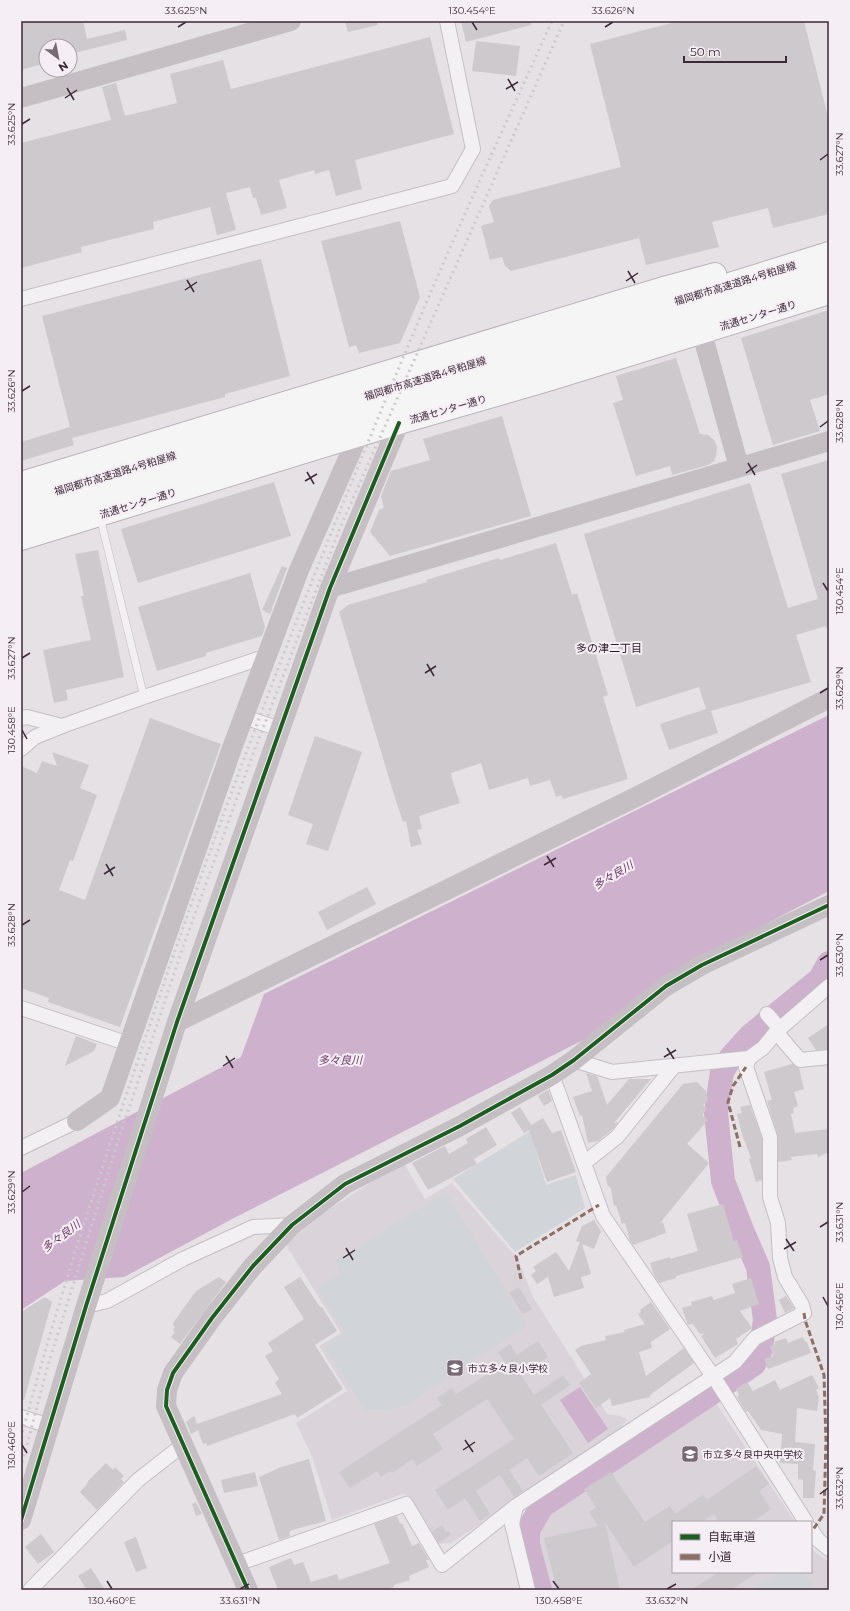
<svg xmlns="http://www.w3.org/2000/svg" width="850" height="1611" font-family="Montserrat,'Noto Sans JP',sans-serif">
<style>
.built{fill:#dbd3da}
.green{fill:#d1d5d9}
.water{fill:#ceb1cc}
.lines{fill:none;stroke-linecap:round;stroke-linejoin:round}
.river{stroke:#ceb1cc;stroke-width:24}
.building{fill:#cdc9cd}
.lane-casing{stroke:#c3bfc3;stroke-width:8}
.street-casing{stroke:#c3bfc3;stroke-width:16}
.highway-casing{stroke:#bab3b8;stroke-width:24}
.lane{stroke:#f2f0f2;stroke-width:7}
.street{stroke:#f2f0f2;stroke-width:14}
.secondary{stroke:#c5bfc4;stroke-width:20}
.highway{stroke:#f6f5f6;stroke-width:22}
.rail{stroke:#cdc9cc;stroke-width:3;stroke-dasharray:2 4;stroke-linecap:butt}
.quiet{stroke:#8d6e63;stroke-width:3;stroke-dasharray:6 3;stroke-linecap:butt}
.cycleway-casing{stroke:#f5eef4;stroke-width:6}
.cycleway{stroke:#1b5e20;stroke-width:4}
.ticks{fill:none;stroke:#3d2939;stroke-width:1.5}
.labels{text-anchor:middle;stroke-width:4;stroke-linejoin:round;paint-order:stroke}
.street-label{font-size:10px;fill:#3d2939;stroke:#f5eef4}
.poi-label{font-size:10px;fill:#3d2939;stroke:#f5eef4;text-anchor:start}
.neighbourhood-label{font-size:11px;fill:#2d1b2a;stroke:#f5eef4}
.water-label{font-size:11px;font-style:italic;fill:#6d3767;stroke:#f5eef4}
.neatline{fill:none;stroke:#3d2939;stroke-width:1.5}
.ticks-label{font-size:10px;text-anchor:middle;fill:#3d2939}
</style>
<rect width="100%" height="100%" fill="#e5e1e5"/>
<g class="built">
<polygon points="403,1162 425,1199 452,1183 518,1259 533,1297 607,1414 620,1416 627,1419 618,1433 451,1543 437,1544 410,1497 402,1494 332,1520 312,1456 296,1423 347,1391 319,1346 341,1333 286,1245 319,1216"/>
<polygon points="714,1400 795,1522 673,1522 673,1572 811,1572 811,1545 814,1551 829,1562 829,1590 548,1590 534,1529 546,1509"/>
</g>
<g class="green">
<polygon points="530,1131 546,1185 576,1175 585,1208 515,1252 453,1179"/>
<polygon points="446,1192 527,1326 408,1404 384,1411 366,1411 324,1346 345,1333 317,1289 339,1275 337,1260"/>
<polygon points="779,1572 804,1572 816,1590 752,1590"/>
</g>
<g class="water">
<polygon points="829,715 829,891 680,969 591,1036 234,1218 124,1277 65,1281 21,1310 21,1173 241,1057 264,994"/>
<polygon points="580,1387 608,1429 588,1443 560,1400"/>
</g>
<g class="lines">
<polyline class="river" points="540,1590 528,1545 528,1530 542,1506 728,1382 754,1364 759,1355 761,1347 765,1320 758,1267 742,1230 723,1181 716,1113 722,1072 731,1057 750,1036 820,979 829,963"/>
</g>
<g class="building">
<polygon points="21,21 83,21 87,39 125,30 127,40 70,54 70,46 46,46 46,63 21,70"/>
<polygon points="345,21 377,21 378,25 348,32"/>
<polygon points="461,21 531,21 531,25 466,42"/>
<polygon points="679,21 804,21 829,121 829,214 773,228 768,208 712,222 719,247 646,265 639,238 511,271 505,266 502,257 490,260 481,226 494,222 489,206 493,200 621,167 590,44"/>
<polygon points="430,37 454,134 355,160 362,189 336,196 329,170 315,174 314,170 279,180 287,208 261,215 256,198 253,198 250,187 226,193 236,230 217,235 210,207 153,222 154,229 81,247 82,252 21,268 21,143 111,120 102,87 116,83 125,116 177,103 170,74 223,60 231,89"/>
<polygon points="476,41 520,46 516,76 472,71"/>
<polygon points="400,221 420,297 400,343 359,353 356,345 349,347 321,241"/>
<polygon points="261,259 290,376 225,394 225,397 72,438 74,445 21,461 21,442 70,427 42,316"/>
<polygon points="829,310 829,394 810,400 820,431 773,445 741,338"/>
<polygon points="676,358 700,434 708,435 714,440 717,447 716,456 714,461 708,465 672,475 670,466 636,476 613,403 623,400 616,376"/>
<polygon points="502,416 531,516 390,556 370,532 379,510 384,508 381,496 391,471 430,460 423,439"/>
<polygon points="829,460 829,627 826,628 826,626 796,635 811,682 711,711 718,733 669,750 660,724 706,709 699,687 636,707 584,534 750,483 788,608 818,599 781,474"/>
<polygon points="274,482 291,536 138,583 121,529"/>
<polygon points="556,543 572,595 577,593 608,695 603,697 628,779 563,799 561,795 556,797 550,780 530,786 528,778 489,790 481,763 451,773 452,776 451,776 460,803 419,816 422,829 417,830 422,844 411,847 406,821 403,822 395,798 339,612 348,605 427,582 426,580 499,558 500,560"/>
<polygon points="98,550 124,677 66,690 68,700 54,703 43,650 91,640 81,596 84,596 75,554"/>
<polygon points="282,566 287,568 270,614 262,610"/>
<polygon points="250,573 265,627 262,636 206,653 206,656 157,671 138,607"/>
<polygon points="150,718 221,744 120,1027 48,1002 49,998 21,988 21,766 37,773 42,761 57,766 52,752 89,765 80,788 97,795 73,861 70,860 59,890 85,900"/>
<polygon points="315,736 362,752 328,851 306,844 313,824 288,815"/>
<polygon points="367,887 376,904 327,930 318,912"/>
<polygon points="829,1024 829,1049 816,1050 808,1038"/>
<polygon points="76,1036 97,1044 94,1051 65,1066"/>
<polygon points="792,1064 799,1068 804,1089 794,1092 798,1106 793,1108 794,1113 791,1114 795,1133 829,1129 829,1152 818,1157 817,1154 791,1157 792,1160 778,1162 778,1137 767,1101 772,1100 764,1072"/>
<polygon points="586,1073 597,1076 607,1105 629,1079 651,1079 614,1123 618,1122 614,1128 598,1141 588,1143 582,1115 580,1116 573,1097 592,1091"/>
<polygon points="697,1082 706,1091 708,1100 703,1105 707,1109 702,1115 708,1120 687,1144 709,1163 660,1223 663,1222 666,1233 633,1245 630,1240 625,1223 622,1224 616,1205 614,1206 611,1189 607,1184 606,1177 683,1084"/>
<polygon points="548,1090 552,1101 544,1106 538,1096"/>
<polygon points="750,1105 762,1138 762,1180 756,1182 749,1159 751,1158 742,1134 737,1114 742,1113 740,1107"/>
<polygon points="520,1107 531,1125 543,1118 552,1133 561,1130 576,1172 547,1182 529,1130 524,1133 511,1113"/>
<polygon points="486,1127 497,1145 474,1159 477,1164 428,1190 412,1163 445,1146 449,1154 468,1143 466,1139"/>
<polygon points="723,1204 734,1241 737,1240 743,1257 676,1276 676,1278 659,1283 654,1275 650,1263 670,1257 670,1259 698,1251 687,1214"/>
<polygon points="594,1220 601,1231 594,1249 582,1244 591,1274 581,1277 584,1288 554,1297 548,1277 537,1284 531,1275 536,1271 533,1267 556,1252 569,1271 580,1242 576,1241 582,1226"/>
<polygon points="219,1277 226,1282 180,1344 171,1337 175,1332 173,1330 175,1327 173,1325 173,1323 196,1291"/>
<polygon points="300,1277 320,1307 322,1307 337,1331 315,1345 343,1389 297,1418 295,1414 207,1446 206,1443 203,1444 198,1430 191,1434 186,1422 194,1416 197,1424 282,1394 275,1383 279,1379 265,1356 273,1351 268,1343 304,1319 284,1287"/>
<polygon points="751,1278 759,1304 740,1311 752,1328 736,1339 738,1344 715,1358 701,1336 705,1333 700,1334 693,1324 688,1325 682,1308 692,1305 691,1302 712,1296 714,1300 735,1293 732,1284"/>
<polygon points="519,1287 532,1309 523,1314 509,1293"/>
<polygon points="786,1296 794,1308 785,1313 779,1300"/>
<polygon points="45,1297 52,1302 24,1400 21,1399 21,1312"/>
<polygon points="651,1302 670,1329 651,1342 652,1348 639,1352 646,1376 684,1348 694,1363 650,1395 650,1397 612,1406 610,1398 596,1408 579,1383 591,1374 575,1350 581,1346 606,1340 605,1336 625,1332 624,1330 645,1324 638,1314 641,1312 640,1310"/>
<polygon points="803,1337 805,1342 807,1342 811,1353 768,1369 764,1359 773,1356 770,1346 775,1344 774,1342 786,1338 788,1343"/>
<polygon points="538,1341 548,1357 521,1375 534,1395 563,1375 570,1385 541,1405 573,1453 539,1476 527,1458 509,1470 523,1491 514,1497 500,1475 476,1491 490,1514 480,1521 465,1498 448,1510 435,1490 514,1439 487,1399 433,1434 443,1449 417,1466 413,1459 392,1473 391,1471 381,1477 377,1471 350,1488 339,1472 442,1405 437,1398 452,1388 456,1394 505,1363 498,1352 510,1344 517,1355"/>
<polygon points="812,1375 819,1388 816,1390 819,1397 817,1411 797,1408 795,1442 815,1444 813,1470 816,1471 814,1498 803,1498 803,1480 798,1479 798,1464 780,1463 782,1434 761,1430 748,1411 746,1412 737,1397 739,1395 736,1389 747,1382 753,1391 775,1380 780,1390"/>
<polygon points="309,1459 326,1521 292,1530 289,1532 290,1536 279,1540 259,1477 281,1467"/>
<polygon points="106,1463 113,1470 115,1467 124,1476 121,1479 124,1482 97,1510 80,1492 88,1483 87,1482"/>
<polygon points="756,1466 769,1484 759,1491 771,1509 752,1522 719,1522 714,1514 702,1522 673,1522 673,1541 634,1567 605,1522 620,1590 557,1590 544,1538 598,1526 589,1512 596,1507 584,1489 611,1472 645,1522 670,1506 675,1514 703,1495 707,1500"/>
<polygon points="255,1472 258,1486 224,1493 221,1480"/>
<polygon points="196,1502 202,1514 196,1516 192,1504"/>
<polygon points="397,1516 400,1524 402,1523 412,1546 419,1543 429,1560 426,1560 429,1567 409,1576 410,1580 394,1585 394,1587 386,1590 278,1590 269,1567 291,1558 294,1565 303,1562 311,1582 337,1574 339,1580 390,1563 374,1524"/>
<polygon points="442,1525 446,1532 449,1531 451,1535 439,1543 432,1532"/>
<polygon points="41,1534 54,1552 38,1564 25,1547"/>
<polygon points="136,1537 147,1568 136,1572 124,1542"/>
<polygon points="91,1568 105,1590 87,1590 78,1576"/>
<polygon points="719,1572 758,1572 731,1590 691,1590"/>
</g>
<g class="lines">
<defs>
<polyline id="lane" points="100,517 144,697"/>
<g id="street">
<polyline points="21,299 452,186 473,149 447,21"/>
<polyline points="244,717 280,729"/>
<polyline points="21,718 27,717 62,726"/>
<polyline points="21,749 35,737 62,726 144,697 267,656"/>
<polyline points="21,1008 129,1044"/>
<polyline points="767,1014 780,1029"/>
<polyline points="776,1032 800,1060 829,1057"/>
<polyline points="574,1060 612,1072 749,1058 763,1048 776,1032 829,986"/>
<polyline points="552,1075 603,1216 717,1382 806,1522"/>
<polyline points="21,1148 77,1121"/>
<polyline points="584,1163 617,1137 674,1066"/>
<polyline points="86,1306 107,1301 183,1259 253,1227 292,1225"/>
<polyline points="21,1417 50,1426"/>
<polyline points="516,1506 512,1524 528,1590"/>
<polyline points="811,1529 818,1540 829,1549"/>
<polyline points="237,1564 406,1504 442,1565 516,1506 735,1362 755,1338 804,1313 802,1305 785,1277 780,1258 778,1223 770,1197 770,1137 746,1067 749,1058"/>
<polyline points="30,1590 138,1480 184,1444"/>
</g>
<g id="highway">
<polyline points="21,483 667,287 715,274"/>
<polyline points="21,502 324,410 829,253"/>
<polyline points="21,519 329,427 829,272"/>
<polyline points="21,539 399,423 548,380 829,293"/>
</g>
</defs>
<use href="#lane" class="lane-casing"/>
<use href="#street" class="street-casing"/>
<use href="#highway" class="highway-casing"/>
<use href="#lane" class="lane"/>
<use href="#street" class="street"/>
<g class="secondary">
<polyline points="21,98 291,21"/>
<polyline points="702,333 739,467"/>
<polyline points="330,588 829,441"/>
<polyline points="177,1022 638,796 829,698"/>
<polyline points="77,1121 110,1098 232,748 299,570 358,436"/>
<polyline points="21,1520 86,1306 177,1022 330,588 399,423"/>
<polyline points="248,1590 166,1406 167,1390 173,1373 212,1318 253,1266 292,1225 345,1184 460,1126 552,1075 574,1060 666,986 702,965 829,905"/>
</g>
<use href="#highway" class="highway"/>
<g class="rail">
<path d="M21,1438c34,-128 75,-253 117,-378 83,-251 178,-497 281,-740 42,-100 88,-199 133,-299"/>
<polyline points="21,1468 46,1372 118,1141 183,947 250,762 340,528 564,21"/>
</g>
<g class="quiet">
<polyline points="740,1147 728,1102 733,1086 746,1067"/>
<polyline points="521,1279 516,1256 599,1205"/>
<polyline points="804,1313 805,1320 824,1375 826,1441 824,1514 812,1531"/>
</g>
<defs>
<g id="cycleway">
<polyline points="21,1520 86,1306 177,1022 330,588 399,423"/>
<polyline points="248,1590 166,1406 167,1390 173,1373 212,1318 253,1266 292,1225 345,1184 460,1126 552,1075 574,1060 666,986 702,965 829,905"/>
</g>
</defs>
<use href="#cycleway" class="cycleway-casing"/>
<use href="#cycleway" class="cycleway"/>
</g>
<path class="ticks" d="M472,22l5,8M178,27l8,-5M605,27l8,-5M508,79l7,12M67,88l7,12M506,89l12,-7M65,98l12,-8M22,124l8,-5M820,160l8,-6M628,271l7,12M187,280l7,12M626,281l12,-8M185,290l12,-8M22,391l8,-5M820,427l8,-6M748,463l7,12M307,472l7,12M746,473l11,-8M305,481l12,-7M823,583l5,8M22,658l8,-5M427,664l7,12M425,673l11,-7M820,693l8,-5M22,730l5,9M547,856l7,11M106,864l7,12M544,865l12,-7M104,874l11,-7M22,925l8,-5M820,960l8,-5M667,1048l7,11M226,1056l7,12M664,1057l12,-7M223,1066l12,-8M22,1192l8,-6M820,1227l8,-5M786,1239l8,12M346,1248l7,12M784,1249l12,-7M343,1258l12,-8M823,1297l5,9M465,1440l8,12M22,1445l5,8M463,1450l12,-8M820,1494l8,-6M107,1581l5,8M553,1581l6,8M240,1589l9,-5M667,1589l9,-5"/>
<defs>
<symbol id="school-square" viewBox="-11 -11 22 22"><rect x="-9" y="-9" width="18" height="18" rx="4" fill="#786975" stroke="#f5eef4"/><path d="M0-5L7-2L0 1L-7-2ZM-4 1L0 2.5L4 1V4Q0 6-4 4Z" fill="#fff"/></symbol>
</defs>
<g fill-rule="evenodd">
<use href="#school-square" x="445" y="1358" width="20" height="20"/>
<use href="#school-square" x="680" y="1444" width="20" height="20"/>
</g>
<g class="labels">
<g class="street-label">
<text transform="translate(735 283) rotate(-17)" y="4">福岡都市高速道路4号粕屋線</text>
<text transform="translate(758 315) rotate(-17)" y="4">流通センター通り</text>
<text transform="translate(425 378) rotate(-17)" y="4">福岡都市高速道路4号粕屋線</text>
<text transform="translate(448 409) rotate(-16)" y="4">流通センター通り</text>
<text transform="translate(115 473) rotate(-17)" y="4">福岡都市高速道路4号粕屋線</text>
<text transform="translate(138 503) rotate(-17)" y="4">流通センター通り</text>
</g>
<g class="poi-label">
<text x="468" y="1372">市立多々良小学校</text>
<text x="703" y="1458">市立多々良中央中学校</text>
</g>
<g class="neighbourhood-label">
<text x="609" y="652">多の津二丁目</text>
</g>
<g class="water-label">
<text transform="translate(613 875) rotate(-31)" y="4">多々良川</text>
<text x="340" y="1064">多々良川</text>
<text transform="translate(61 1236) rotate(-37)" y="4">多々良川</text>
</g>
</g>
<rect width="850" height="1611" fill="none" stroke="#f5eef4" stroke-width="44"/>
<rect x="672" y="1521" width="140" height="52" fill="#f5eef4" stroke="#ab9fa9"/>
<rect x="680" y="1534" width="20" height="6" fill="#1b5e20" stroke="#ab9fa9"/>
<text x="708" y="1541" font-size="12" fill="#3d2939">自転車道</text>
<rect x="680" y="1554" width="20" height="6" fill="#8d6e63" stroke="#ab9fa9"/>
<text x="708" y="1561" font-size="12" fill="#3d2939">小道</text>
<g transform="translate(58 58) rotate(148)"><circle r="19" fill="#f5eef4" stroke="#ab9fa9"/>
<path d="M0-3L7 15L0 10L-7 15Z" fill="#786975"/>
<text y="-6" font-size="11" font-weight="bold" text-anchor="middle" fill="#3d2939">N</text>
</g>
<path d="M684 56v6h102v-6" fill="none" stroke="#3d2939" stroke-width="2"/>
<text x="690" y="56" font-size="12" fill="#3d2939" stroke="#f5eef4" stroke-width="3" paint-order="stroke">50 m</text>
<rect x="22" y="22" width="806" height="1567" class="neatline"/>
<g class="ticks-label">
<text x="186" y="14">33.625°N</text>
<text x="472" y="14">130.454°E</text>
<text x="613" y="14">33.626°N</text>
<text transform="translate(11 124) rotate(-90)" y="4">33.625°N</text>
<text transform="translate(839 154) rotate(-90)" y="4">33.627°N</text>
<text transform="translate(11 391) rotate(-90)" y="4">33.626°N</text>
<text transform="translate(839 421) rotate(-90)" y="4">33.628°N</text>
<text transform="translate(839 591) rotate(-90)" y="4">130.454°E</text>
<text transform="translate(11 658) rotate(-90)" y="4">33.627°N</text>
<text transform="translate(839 688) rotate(-90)" y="4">33.629°N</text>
<text transform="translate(11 730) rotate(-90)" y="4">130.458°E</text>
<text transform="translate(11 925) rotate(-90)" y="4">33.628°N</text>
<text transform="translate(839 955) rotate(-90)" y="4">33.630°N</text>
<text transform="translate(11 1192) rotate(-90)" y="4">33.629°N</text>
<text transform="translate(839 1222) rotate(-90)" y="4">33.631°N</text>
<text transform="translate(839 1306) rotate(-90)" y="4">130.456°E</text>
<text transform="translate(11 1445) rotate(-90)" y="4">130.460°E</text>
<text transform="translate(839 1488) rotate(-90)" y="4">33.632°N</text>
<text x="112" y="1604">130.460°E</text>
<text x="240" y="1604">33.631°N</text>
<text x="559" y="1604">130.458°E</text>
<text x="667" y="1604">33.632°N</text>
</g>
</svg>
